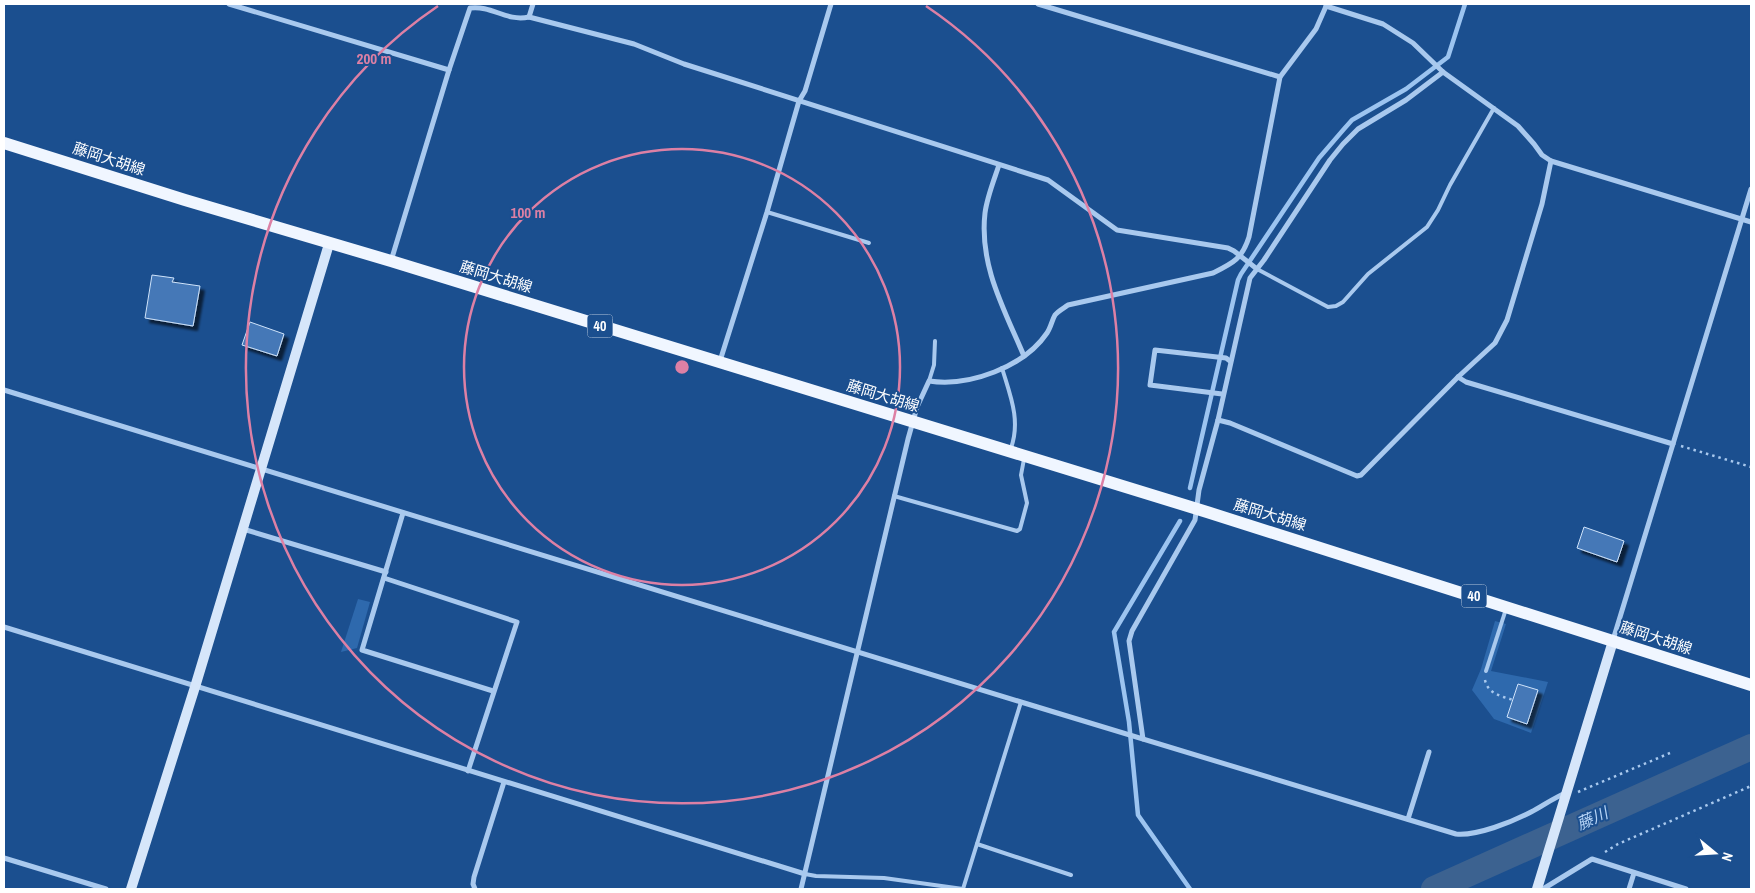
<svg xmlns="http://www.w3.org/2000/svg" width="1755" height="893" font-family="'Archivo Narrow','Noto Sans JP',sans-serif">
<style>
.green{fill:#2e69ad}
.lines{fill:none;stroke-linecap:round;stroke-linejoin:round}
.stream{stroke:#9cc4f0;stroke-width:4.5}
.river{stroke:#3c6290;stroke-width:26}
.building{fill:#4478b7;stroke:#cfe3fa;filter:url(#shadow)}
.path{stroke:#a9c9ee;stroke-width:2.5;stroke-dasharray:2.5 4;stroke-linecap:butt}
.lane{stroke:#a9c9ee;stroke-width:4}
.street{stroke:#a9c9ee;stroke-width:5}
.secondary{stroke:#d6e6fa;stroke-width:10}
.primary{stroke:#f0f6ff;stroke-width:12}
.ring{fill:none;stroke:#dd80a5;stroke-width:2.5}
.labels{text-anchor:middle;stroke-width:4;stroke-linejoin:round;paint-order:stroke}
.shield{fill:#1b4f8f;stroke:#bbcadd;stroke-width:1}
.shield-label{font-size:14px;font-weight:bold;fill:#fff}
.street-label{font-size:15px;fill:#fff;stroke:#1b4f8f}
.water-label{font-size:16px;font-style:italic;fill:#b5d3f5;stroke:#1b4f8f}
.centre{fill:#dd80a5;stroke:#1b4f8f;stroke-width:2.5}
.ring-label{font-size:15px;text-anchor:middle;font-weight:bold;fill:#dd80a5;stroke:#1b4f8f;stroke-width:4;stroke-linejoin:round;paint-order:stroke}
</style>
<defs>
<filter id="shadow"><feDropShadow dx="4.5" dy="4.5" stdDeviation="1" flood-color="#0009"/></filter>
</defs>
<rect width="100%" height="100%" fill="#1b4f8f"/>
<g class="green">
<polygon points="358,599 370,602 357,648 341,652"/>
<polygon points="1495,621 1506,624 1491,671 1548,682 1531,733 1494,719 1472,690 1481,669"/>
</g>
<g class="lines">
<g class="stream">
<polyline points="1190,488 1238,280 1241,274 1319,158 1344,129 1352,120 1406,89 1448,57 1465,4"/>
<polyline points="1180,521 1114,632 1129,722 1138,815 1190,889"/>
</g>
<polyline class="river" points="1434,889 1751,747"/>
</g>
<g class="building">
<polygon points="152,275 174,278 172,282 200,286 193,326 145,318"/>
<polygon points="250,322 284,334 277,356 242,345"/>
<polygon points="1584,527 1624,541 1617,562 1577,548"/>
<polygon points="1518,684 1538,690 1527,724 1507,717"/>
</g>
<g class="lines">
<g class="path">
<polyline points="1681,446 1751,467"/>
<path d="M1485,680c3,14 16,16 28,20"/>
<polyline points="1578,792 1670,753"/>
<polyline points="1605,852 1618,844 1751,786"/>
</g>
<g class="lane">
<polyline points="767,212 869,243"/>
<polyline points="1257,269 1328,307 1336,306 1343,302 1368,274 1427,227 1438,210 1450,185 1494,108"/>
<path d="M1002,368c8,27 19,52 9,80"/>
<polyline points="929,381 934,365 935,341"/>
<polyline points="894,496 1017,531 1020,529 1027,503 1021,475 1024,459"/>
<polyline points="1486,671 1506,609"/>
<polyline points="977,844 1071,875"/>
<polyline points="805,874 816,876 884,878 963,889"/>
<polyline points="963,889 1021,702"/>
</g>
<g class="street">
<polyline points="229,4 449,70"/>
<polyline points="1038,4 1280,77"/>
<polyline points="1326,6 1383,24 1413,43 1443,72 1518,126 1534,144 1542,155 1551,161 1751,222"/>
<polyline points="529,17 533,4"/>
<path d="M999,165c-5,15 -12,32 -14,48 -6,52 19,96 39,143"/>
<path d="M391,261l58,-191 21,-62c22,-3 36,14 59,9l105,27 50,20 364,116 69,50 111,18 6,3 23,18"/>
<polyline points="720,361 767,212 799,101 805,91 831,4"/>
<polyline points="1458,377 1466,382 1673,444"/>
<path d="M4,390l1017,312 435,132c21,2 56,-12 75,-22 12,-6 22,-14 35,-19"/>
<polyline points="1222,394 1150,385 1155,350 1226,358 1230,361"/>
<polyline points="1218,420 1230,423 1357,476 1361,475 1458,377 1495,343 1507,320 1542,204 1551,161"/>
<polyline points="403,513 362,650 493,691"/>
<polyline points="243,529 386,572"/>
<polyline points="384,578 517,622 468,771"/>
<polyline points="4,627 805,874"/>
<polyline points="1613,640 1751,189"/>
<polyline points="1143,739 1129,641 1132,631 1195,520 1199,490 1218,420 1250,278 1264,260 1330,160 1343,144 1358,129 1406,100 1443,72"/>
<polyline points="1408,819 1429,752"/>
<polyline points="4,858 106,889"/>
<polyline points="475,889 473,884 474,877 504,782"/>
<path d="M801,889l107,-450 9,-32 12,-26c40,6 95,-14 118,-48 4,-6 5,-13 8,-18 3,-4 9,-7 13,-10l145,-32c20,-10 29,-14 36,-36l31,-160 36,-48 11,-25"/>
<polyline points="1543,889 1592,859 1686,889"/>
<polyline points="1629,889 1634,873"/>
</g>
<g class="secondary">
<polyline points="131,889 195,687 329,244"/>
<polyline points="1537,889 1613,641"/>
</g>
<polyline class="primary" points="4,143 185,200 391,261 1207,512 1751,685"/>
</g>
<g class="ring">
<circle cx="682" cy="367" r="218"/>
<path d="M926 6A436 436 0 1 1 438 6"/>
</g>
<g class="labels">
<g class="shield">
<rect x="587.5" y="314.5" width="25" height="23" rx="4"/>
<rect x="1461.5" y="584.5" width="25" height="23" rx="4"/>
</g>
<g class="shield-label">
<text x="600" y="331">40</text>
<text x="1474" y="601">40</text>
</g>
<g class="street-label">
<text transform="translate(109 159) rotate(18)" y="5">藤岡大胡線</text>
<text transform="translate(496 277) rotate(17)" y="5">藤岡大胡線</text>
<text transform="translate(883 396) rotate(17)" y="5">藤岡大胡線</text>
<text transform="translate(1270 515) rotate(17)" y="5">藤岡大胡線</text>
<text transform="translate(1656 638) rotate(18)" y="5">藤岡大胡線</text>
</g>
<g class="water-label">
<text transform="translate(1592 818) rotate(-24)" y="6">藤川</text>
</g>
</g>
<circle cx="682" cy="367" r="8" class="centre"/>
<g class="ring-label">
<text x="374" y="64">200 m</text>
<text x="528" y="218">100 m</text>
</g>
<rect width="1755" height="893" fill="none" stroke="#ffffff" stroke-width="10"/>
<g transform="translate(1715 853) rotate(108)" stroke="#1b4f8f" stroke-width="4" paint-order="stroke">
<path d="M0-4L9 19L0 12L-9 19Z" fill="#ffffff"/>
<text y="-8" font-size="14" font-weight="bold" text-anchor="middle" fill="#ffffff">N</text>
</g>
</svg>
